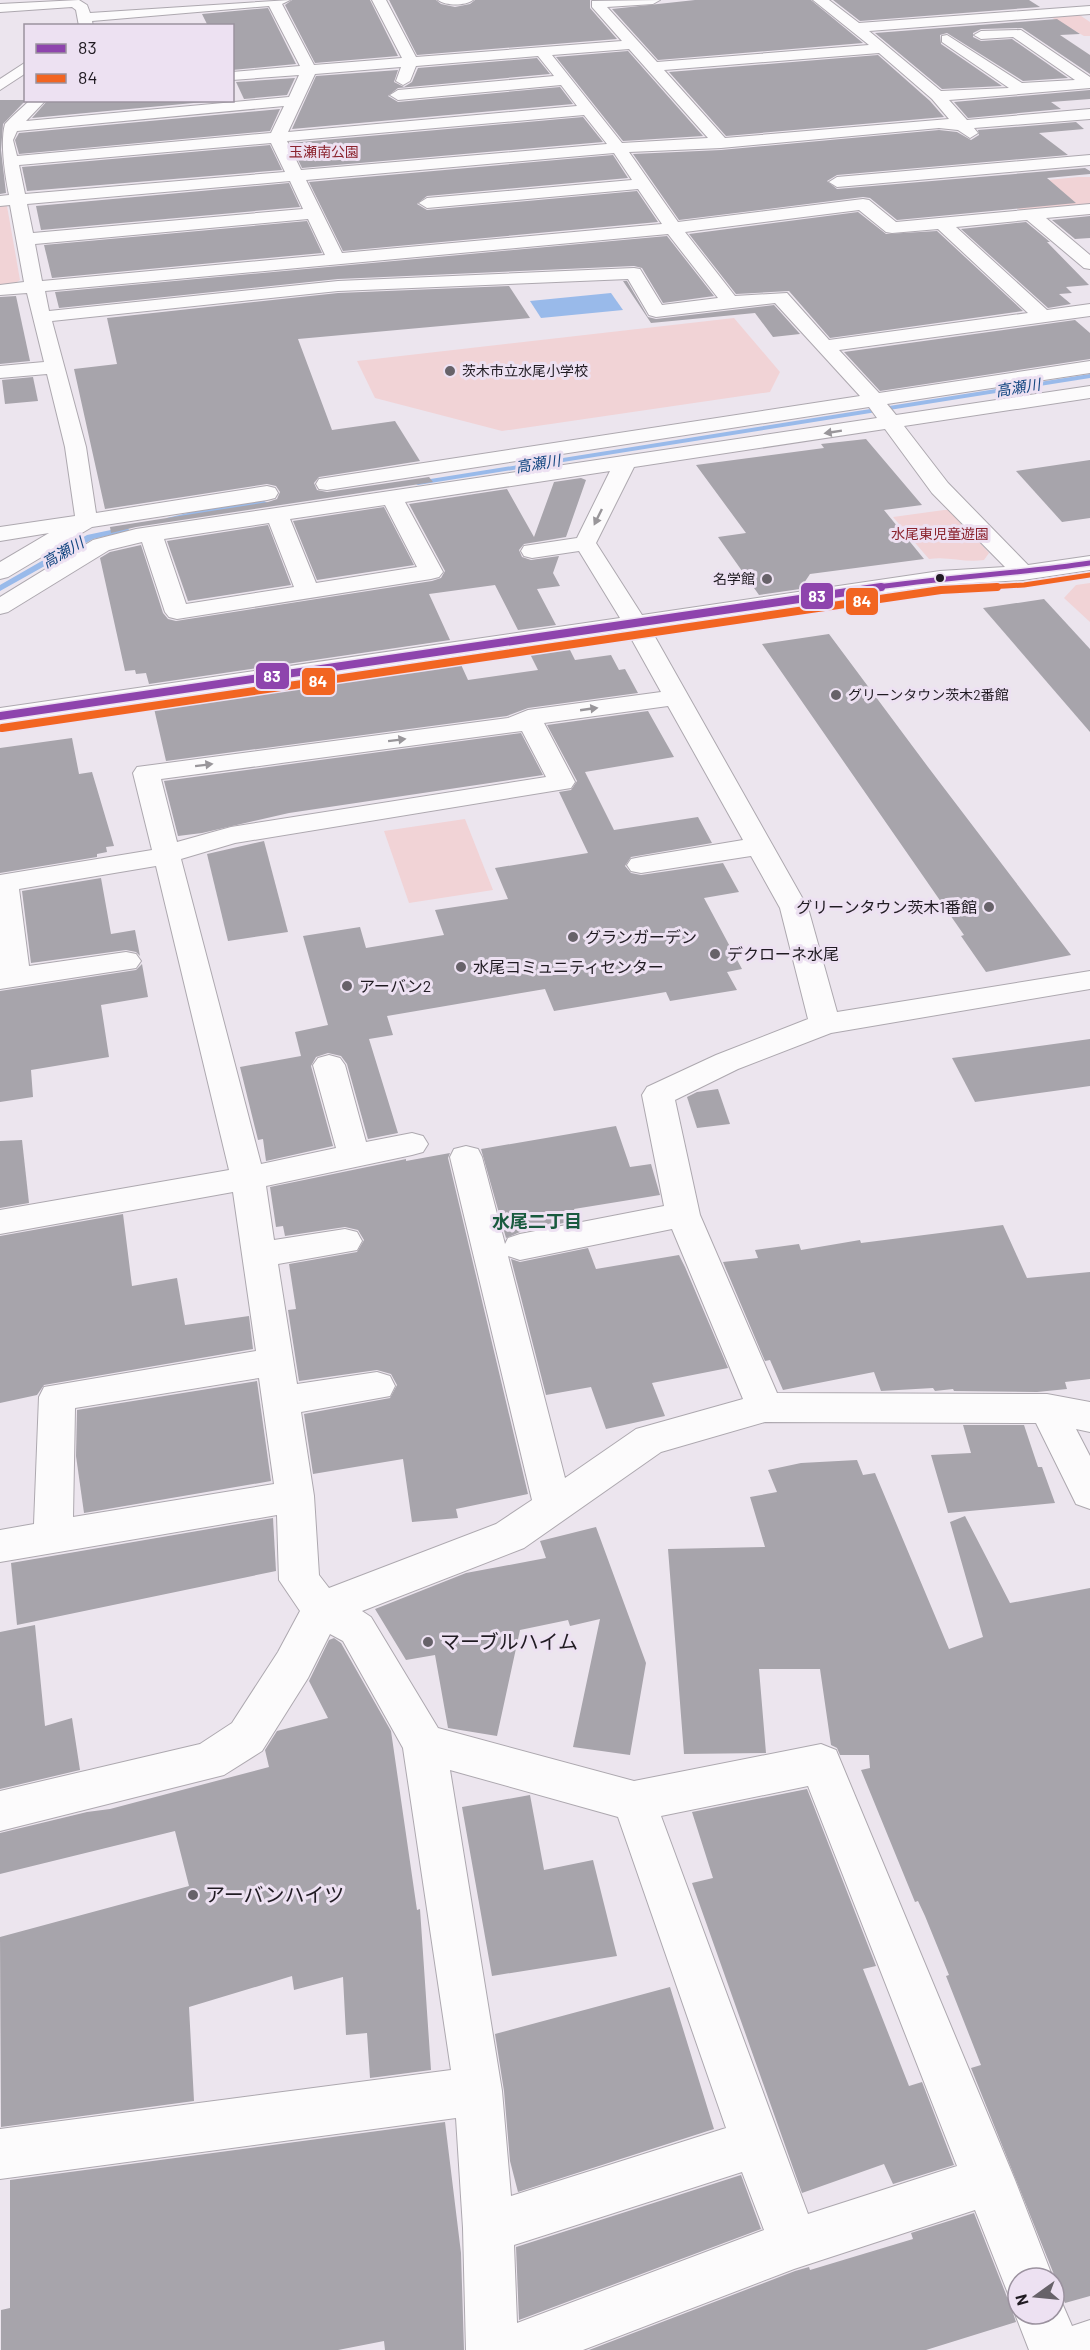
<svg xmlns="http://www.w3.org/2000/svg" width="1090" height="2350" font-family="Barlow,'Noto Sans JP',sans-serif">
<style>
.green{fill:#f1d3d6}
.water{fill:#99baea}
.lines{fill:none;stroke-linecap:round;stroke-linejoin:round}
.stream{fill:#99baea;fill-rule:evenodd}
.building{fill:#a7a4ab}
.minor-casing{stroke:#ada8af;stroke-width:2}
.minor{fill:#fcfbfc;fill-rule:evenodd}
.bus-1-far1-casing{stroke:#ede1f2;stroke-width:8}
.bus-1-casing{stroke:#ede1f2;stroke-width:11}
.bus-2-far1-casing{stroke:#ede1f2;stroke-width:8}
.bus-2-casing{stroke:#ede1f2;stroke-width:11}
.bus-1-far1{stroke:#8e44ad;stroke-width:5}
.bus-1{stroke:#8e44ad;stroke-width:8}
.bus-2-far1{stroke:#f26522;stroke-width:5}
.bus-2{stroke:#f26522;stroke-width:8}
.oneway{fill:#99969a}
.poi-dot{fill:#676269;stroke:#ede1f2;stroke-width:2}
.bus-dot{fill:#201b22;stroke:#ede1f2;stroke-width:2}
.labels{text-anchor:middle;stroke-width:6;stroke-linejoin:round;paint-order:stroke}
.far-park-label{font-size:14px;fill:#8b232e;stroke:#ede1f2}
.far-poi-label{font-size:14px;fill:#201b22;stroke:#ede1f2;text-anchor:start}
.far-water-label{font-size:15px;font-style:italic;fill:#134680;stroke:#ede1f2}
.poi-label{font-size:16px;fill:#201b22;stroke:#ede1f2;text-anchor:start}
.neighbourhood-label{font-size:18px;font-weight:bold;fill:#195a3f;stroke:#ede1f2}
.near-poi-label{font-size:20px;fill:#201b22;stroke:#ede1f2;text-anchor:start}
.line-badge{stroke:#ede1f2;stroke-width:2}
.badge-label{font-size:16px;text-anchor:middle;font-weight:bold;fill:#fff}
</style>
<rect width="100%" height="100%" fill="#ece5ee"/>
<g class="green">
<polygon points="1078,14 1090,22 1090,36 1084,36 1049,16"/>
<polygon points="1078,177 1090,177 1090,207 1021,211 988,186"/>
<polygon points="0,204 7,206 20,280 14,284 0,286"/>
<polygon points="734,318 780,372 770,392 502,431 375,398 357,361"/>
<path d="M944,510h7l38,43 -5,7c-20,3 -35,-4 -55,-1l-36,-42z"/>
<polygon points="1090,583 1090,622 1064,598 1076,585"/>
<polygon points="465,819 493,890 409,903 384,831"/>
</g>
<polygon class="water" points="611,293 623,310 541,318 530,301"/>
<g class="lines">
<g class="stream">
<polygon points="1090,374 1090,378 418,485 414,483 418,481"/>
<polygon points="264,501 268,503 267,505 208,512 171,520 167,518 208,508"/>
<polygon points="125,527 129,529 128,531 93,539 0,591 0,585 87,535"/>
</g>
</g>
<g class="building">
<polygon points="292,0 370,0 398,56 315,63 285,5"/>
<polygon points="389,0 436,0 441,4 455,7 470,4 475,0 590,0 590,8 617,39 417,55"/>
<polygon points="695,0 811,0 863,43 658,60 612,9"/>
<polygon points="833,0 1029,0 1040,7 860,21"/>
<polygon points="268,8 296,64 232,70 232,26 208,26 202,14"/>
<polygon points="1057,19 1080,34 1060,35 1090,55 1090,74 1022,28 981,29 973,33 973,37 981,41 1012,39 1068,78 1023,81 947,33 940,35 941,44 1002,86 942,89 875,33"/>
<polygon points="628,51 703,136 623,141 556,57"/>
<polygon points="878,55 930,101 944,117 726,136 669,72"/>
<polygon points="537,58 550,74 398,88 388,96 398,102 560,87 573,104 292,129 316,76 398,70 394,82 404,87 412,82 418,68"/>
<polygon points="295,78 287,95 244,99 236,82"/>
<polygon points="1090,90 1090,99 1051,102 1061,109 968,118 954,102"/>
<polygon points="0,100 26,100 3,124 1,150 6,193 0,194"/>
<polygon points="48,100 226,100 32,118"/>
<polygon points="280,109 270,131 19,154 15,140 19,133"/>
<polygon points="583,117 603,142 302,168 290,143"/>
<polygon points="1076,122 1084,129 1039,133 1068,155 837,175 827,181 837,189 1085,168 1090,171 1090,174 1047,178 1076,203 897,220 870,198 863,197 679,220 633,154 721,150 939,130 957,132 971,140 979,135 978,130"/>
<polygon points="270,145 282,170 27,191 22,167"/>
<polygon points="613,155 628,178 427,196 417,204 427,210 637,191 658,222 343,251 309,182"/>
<polygon points="289,183 300,207 41,230 36,206"/>
<polygon points="858,212 886,234 937,231 1023,311 830,338 789,291 736,294 689,234"/>
<polygon points="1090,216 1090,238 1075,239 1052,220"/>
<polygon points="307,221 322,253 52,278 44,245"/>
<polygon points="1026,222 1050,242 1047,242 1089,285 1066,287 1072,293 1059,294 1071,304 1048,308 961,229"/>
<polygon points="667,236 714,296 663,303 642,268 634,266 338,279 59,308 55,292"/>
<polygon points="623,281 627,281 648,317 656,319 774,305 800,334 773,337 755,313 651,323"/>
<polygon points="509,286 530,318 298,339 332,430 395,421 420,461 319,477 314,483 317,490 327,492 429,477 433,482 136,527 111,533 110,527 268,502 277,499 280,492 276,486 267,484 105,509 74,369 117,364 107,318 338,293"/>
<polygon points="16,296 30,361 0,364 0,297"/>
<polygon points="1075,320 1090,333 1090,359 880,391 844,352"/>
<polygon points="33,377 38,401 5,404 2,380"/>
<polygon points="866,439 922,505 884,510 924,559 810,574 800,589 759,595 718,537 746,533 696,465 824,448 821,444"/>
<polygon points="1090,460 1090,518 1062,522 1016,471"/>
<polygon points="581,478 586,480 566,537 524,544 519,550 522,557 531,560 559,556 553,573 560,586 537,589 556,625 518,630 495,585 429,594 450,640 149,684 146,673 136,674 135,670 125,671 100,558 110,552 141,545 163,613 168,619 176,621 432,581 441,578 445,571 409,504 507,489 534,537 554,482"/>
<polygon points="384,507 414,565 317,580 293,521"/>
<polygon points="268,525 291,585 188,601 167,541"/>
<polygon points="1044,599 1090,649 1090,732 983,608"/>
<polygon points="829,634 928,767 1071,955 986,972 961,936 964,935 762,644"/>
<polygon points="566,642 575,660 611,655 619,670 625,669 638,693 528,708 507,716 166,761 153,704 458,658 468,680 538,670 527,648"/>
<polygon points="648,711 674,757 585,772 614,830 698,817 712,843 631,857 625,866 631,873 641,875 723,863 739,892 704,898 742,969 727,972 737,990 670,1001 666,992 554,1011 545,989 387,1016 393,1035 369,1039 398,1133 368,1139 347,1064 341,1056 328,1053 316,1057 311,1066 333,1146 266,1161 263,1139 258,1140 240,1067 301,1056 295,1032 328,1025 303,936 360,927 366,948 444,935 435,910 508,899 495,868 588,853 559,792 571,790 577,781 547,725"/>
<polygon points="521,733 543,775 289,813 202,833 178,836 164,781"/>
<polygon points="72,738 79,774 92,772 114,846 106,847 107,852 97,854 97,857 0,873 0,748"/>
<polygon points="264,841 288,932 228,941 207,854"/>
<polygon points="101,878 111,934 135,930 140,956 136,952 126,950 31,963 22,891"/>
<polygon points="142,964 148,997 101,1005 109,1057 31,1070 33,1097 0,1102 0,991 136,970"/>
<polygon points="1090,1039 1090,1086 975,1102 952,1058"/>
<polygon points="718,1089 730,1124 697,1128 687,1097 697,1092"/>
<polygon points="616,1126 630,1167 651,1164 660,1195 574,1209 578,1220 520,1232 506,1238 481,1149"/>
<polygon points="22,1140 29,1203 0,1208 0,1141"/>
<polygon points="450,1153 448,1158 528,1494 456,1509 458,1518 412,1522 403,1459 313,1474 304,1414 390,1398 397,1385 391,1374 377,1370 299,1381 288,1310 296,1309 289,1264 357,1252 364,1240 358,1230 345,1227 285,1236 283,1226 276,1227 270,1187 406,1159 406,1161"/>
<polygon points="123,1214 132,1286 177,1278 185,1325 249,1316 253,1349 44,1385 37,1395 0,1403 0,1236"/>
<polygon points="1003,1225 1027,1278 1090,1272 1090,1379 1065,1382 1067,1389 1037,1392 954,1391 953,1389 935,1391 933,1388 881,1391 874,1372 783,1390 770,1360 765,1361 723,1262 758,1258 755,1250 799,1244 801,1250 860,1240 861,1243"/>
<polygon points="588,1248 596,1269 679,1255 685,1267 728,1368 652,1383 665,1416 606,1429 591,1387 546,1395 511,1259 520,1262"/>
<polygon points="257,1381 271,1481 84,1513 76,1456 77,1410"/>
<polygon points="963,1425 1024,1425 1038,1467 1042,1467 1055,1503 948,1513 931,1455 971,1453"/>
<polygon points="857,1460 863,1475 875,1473 949,1649 983,1637 950,1522 965,1516 1010,1603 1090,1588 1090,2296 1065,2303 1061,2295 1054,2291 1055,2277 971,2068 981,2065 946,1976 949,1975 925,1916 918,1901 915,1902 861,1770 870,1768 869,1755 840,1755 837,1748 831,1745 820,1669 759,1669 766,1753 684,1754 668,1549 765,1547 750,1497 777,1492 768,1470 801,1463"/>
<polygon points="273,1518 276,1571 17,1625 11,1563"/>
<polygon points="596,1527 646,1663 630,1755 573,1747 600,1619 570,1626 568,1620 520,1630 497,1736 448,1728 435,1655 406,1660 375,1609 466,1573 546,1558 540,1541"/>
<polygon points="35,1625 45,1726 72,1718 80,1770 0,1789 0,1632"/>
<polygon points="334,1638 341,1643 391,1731 417,1910 420,1909 431,2070 370,2078 367,2033 346,2035 343,1977 294,1990 292,1976 189,2007 194,2101 1,2127 0,1937 189,1886 175,1831 0,1874 0,1833 87,1812 110,1809 269,1767 265,1750 277,1731 328,1718 309,1681 329,1640"/>
<polygon points="807,1789 876,1966 863,1969 909,2086 922,2082 954,2165 893,2184 884,2164 802,2193 692,1883 713,1878 692,1812"/>
<polygon points="530,1795 544,1870 593,1860 617,1956 492,1976 462,1807"/>
<polygon points="670,1987 714,2129 518,2192 510,2161 504,2091 495,2034"/>
<polygon points="445,2122 461,2253 464,2350 385,2350 384,2341 338,2350 1,2350 1,2310 10,2308 10,2180"/>
<polygon points="741,2175 761,2229 519,2320 516,2247"/>
<polygon points="974,2213 1007,2297 1018,2302 1013,2313 1016,2322 926,2350 589,2350 795,2271 809,2267 810,2270 913,2239 911,2233"/>
</g>
<g class="lines">
<defs>
<g id="minor">
<path d="M79,0l8,5 3,8 200,-13 -8,4 32,61 88,-7 -30,-58h14l30,57 206,-16 -30,-34v-6l68,-1 -7,4 -46,3 50,55 212,-17 -56,-45h16l30,23 231,-17v8l-221,17 72,60 68,-3 -67,-46v-6l5,-1 75,48 53,-3 -62,-43 -32,2 -7,-4 7,-4 40,-1 69,47v11l-141,12 18,20 123,-11v10l-116,9 4,5 -8,5 -12,-8 -19,-2 -218,20 -92,4 49,70 185,-23 6,1 27,22 194,-18v10l-44,4 44,37v14l-6,-1 -57,-48 -71,7 91,83 43,-6v12l-251,34 40,43 211,-32v12l-203,31 9,11 194,-29v12l-186,28 44,57 80,82 62,-9v14l-67,10 -83,5 -290,43 158,280 29,104 253,-41v18l-259,44 -93,36 -63,31 25,115 77,178 270,1 43,8v30l-14,-3 14,27v53l-14,-5 -40,-81 -271,-1 -104,30 -137,96 -162,63 9,6 67,111 196,53 187,-37 15,6 179,430 38,98h-35v22l-9,-4 -34,-86 -181,59 -211,81h-117l-3,-122 -7,-110 -456,61v-50l451,-59 -48,-322 -60,-107 -13,-7 -22,44 -46,73 -38,24 -224,56v-40l200,-47 32,-21 46,-71 22,-41 -21,-31 -2,-65 -277,47v-32l34,-6 5,-127 5,-10 212,-36 -23,-159 -233,42v-24l229,-40 -73,-304 -137,23 10,77 97,-14 10,2 5,7 -5,7 -136,21v-114l152,-25 -19,-77 4,-6 371,-49 20,-8 133,-18 -34,-61 -627,93v-16l620,-90 -41,-67 -47,7 -8,-2 -3,-5 3,-5 53,-8 33,-67 -205,31 38,70 -4,5 -8,2 -254,40 -8,-2 -4,-5 -23,-70 -33,8 -101,62 -8,2v-17l93,-57 43,-11 741,-111 -8,-11 -542,83 -8,-1 -3,-5 3,-5 541,-83 -85,-93 -119,14 -7,-2 -21,-36 -290,12 -286,30 34,126 10,66 171,-27 8,2 3,5 -3,5 -8,2 -175,27 -84,50 -8,2v-17l49,-29 -49,8v-14l75,-11 -10,-69 -18,-73 -47,4v-12l44,-4 -17,-69 -27,2v-10l24,-3 -14,-77 -10,1v-10l9,-1c-4,-19 -9,-53 -4,-71 7,-8 17,-16 25,-24h16l-20,21 263,-24 10,-22 -67,5v-8l68,-6 -31,-60 -177,15 1,5h-14l-3,-16 -4,-3 -72,5v-8zM629,49l79,89 -86,5 -70,-88zM879,53l53,46 17,20 -224,19 -61,-68zM538,56l16,20 -156,14 -8,5 8,5 163,-15 16,21 -289,26 27,-58 86,-7 -5,14 7,4 7,-4 6,-15zM284,106l-13,27 -254,23 -4,-16 4,-9zM584,115l23,29 -306,26 -14,-29zM271,143l14,29 -260,22 -6,-29zM614,153l18,27 -205,18 -8,5 8,5 211,-19 24,35 -320,29 -36,-73zM290,181l13,28 -270,24 -6,-29zM859,210l27,22 6,1 46,-4 90,84 -199,27 -42,-47 -52,3 -50,-64zM308,219l17,36 -283,26 -7,-37zM668,234l50,64 -56,7 -22,-36 -6,-1 -296,13 -289,30 -4,-20zM885,429l47,64 73,74 -65,4 -298,44 -46,-72 38,-76zM385,505l32,62 -101,16 -26,-64zM269,523l25,64 -108,17 -22,-65zM668,706l75,134 -102,17 -10,2 -4,6 4,6 10,2 110,-17 29,52 28,111 -92,36 -69,32 -5,8 22,111 -144,28 -12,4 -3,6 -23,-87 -4,-8 -12,-3 -12,3 -4,8 82,343 -36,24 -167,64 -10,-13 -5,-79 -13,-84 89,-16 5,-10 -5,-10 -13,-4 -80,12 -19,-120 79,-14 5,-9 -5,-9 -12,-3 -71,11 -8,-54 146,-31 11,-3 5,-8 -5,-8 -11,-3 -46,9 -21,-77 -5,-7 -11,-3 -11,3 -5,7 23,83 -75,16 -80,-305 54,-16 336,-55 4,-6 -31,-59zM522,731l24,46 -315,50 -54,15 -16,-63zM672,1229l71,170 -107,30 -71,49 -57,-222 12,4zM259,1378l15,106 -201,33 2,-109zM450,1770l168,47 108,311 -215,68 -9,-105zM808,1786l149,380 -149,48 -147,-398zM742,2172l22,58 -247,93 -3,-78z"/>
<path d="M438,0h35c-8,6 -27,6 -35,0z"/>
<polygon points="26,62 26,73 0,90 0,79"/>
<polygon points="1090,155 1090,165 837,187 829,182 837,177"/>
<polygon points="1054,2293 1059,2296 1072,2326 1090,2320 1090,2350 1029,2350 1015,2314 1018,2307 1018,2314 1054,2314"/>
</g>
</defs>
<use href="#minor" class="minor-casing"/>
<use href="#minor" class="minor"/>
<defs>
<path id="bus-1-far1" d="M871,588c73,-11 146,-14 219,-25"/>
<polyline id="bus-1" points="0,716 881,587"/>
<polyline id="bus-2-far1" points="972,588 1024,585 1090,575"/>
<polyline id="bus-2" points="2,728 941,590 997,587"/>
</defs>
<use href="#bus-1-far1" class="bus-1-far1-casing"/>
<use href="#bus-1" class="bus-1-casing"/>
<use href="#bus-2-far1" class="bus-2-far1-casing"/>
<use href="#bus-2" class="bus-2-casing"/>
<use href="#bus-1-far1" class="bus-1-far1"/>
<use href="#bus-1" class="bus-1"/>
<use href="#bus-2-far1" class="bus-2-far1"/>
<use href="#bus-2" class="bus-2"/>
</g>
<defs><path id="oneway-solid" d="M-6-.8H1V-3.2L6.5 0L1 3.2V.8H-6Z" transform="scale(1.5)"/></defs>
<g class="oneway">
<use href="#oneway-solid" transform="translate(833 432) rotate(171)"/>
<use href="#oneway-solid" transform="translate(598 517) rotate(116)"/>
<use href="#oneway-solid" transform="translate(589 709) rotate(-8)"/>
<use href="#oneway-solid" transform="translate(397 740) rotate(-7)"/>
<use href="#oneway-solid" transform="translate(204 765) rotate(-7)"/>
</g>
<g class="poi-dot">
<circle cx="450" cy="371" r="6"/>
<circle cx="767" cy="579" r="6"/>
<circle cx="836" cy="695" r="6"/>
<circle cx="989" cy="907" r="6"/>
<circle cx="573" cy="937" r="6"/>
<circle cx="715" cy="954" r="6"/>
<circle cx="461" cy="967" r="6"/>
<circle cx="347" cy="986" r="6"/>
<circle cx="428" cy="1642" r="6"/>
<circle cx="193" cy="1895" r="6"/>
</g>
<circle class="bus-dot" cx="940" cy="578" r="5"/>
<g class="labels">
<g class="far-park-label">
<text x="324" y="157">玉瀬南公園</text>
<text x="940" y="539">水尾東児童遊園</text>
</g>
<g class="far-poi-label">
<text x="462" y="376">茨木市立水尾小学校</text>
<text x="755" y="584" text-anchor="end">名学館</text>
<text x="848" y="700">グリーンタウン茨木2番館</text>
</g>
<g class="far-water-label">
<text transform="translate(1018 388) rotate(-9)" y="5">高瀬川</text>
<text transform="translate(538 464) rotate(-9)" y="5">高瀬川</text>
<text transform="translate(63 553) rotate(-30)" y="5">高瀬川</text>
</g>
<g class="poi-label">
<text x="977" y="913" text-anchor="end">グリーンタウン茨木1番館</text>
<text x="585" y="943">グランガーデン</text>
<text x="727" y="960">デクローネ水尾</text>
<text x="473" y="973">水尾コミュニティセンター</text>
<text x="359" y="992">アーバン2</text>
</g>
<g class="neighbourhood-label">
<text x="537" y="1228">水尾二丁目</text>
</g>
<g class="near-poi-label">
<text x="440" y="1649">マーブルハイム</text>
<text x="205" y="1902">アーバンハイツ</text>
</g>
</g>
<g class="line-badge">
<rect x="800" y="582" width="34" height="28" rx="6" fill="#8e44ad"/>
<rect x="845" y="587" width="34" height="29" rx="6" fill="#f26522"/>
<rect x="255" y="662" width="35" height="28" rx="6" fill="#8e44ad"/>
<rect x="301" y="667" width="35" height="29" rx="6" fill="#f26522"/>
</g>
<g class="badge-label">
<text x="817" y="602">83</text>
<text x="862" y="607">84</text>
<text x="272" y="682">83</text>
<text x="318" y="687">84</text>
</g>
<rect x="24" y="24" width="210" height="78" fill="#ede1f2" stroke="#9b929f" stroke-width="1.5"/>
<rect x="36" y="44" width="30" height="9" fill="#8e44ad" stroke="#9b929f" stroke-width="1.5"/>
<text x="78" y="54" font-size="18" fill="#201b22">83</text>
<rect x="36" y="74" width="30" height="9" fill="#f26522" stroke="#9b929f" stroke-width="1.5"/>
<text x="78" y="84" font-size="18" fill="#201b22">84</text>
<g transform="translate(1036 2296) rotate(255)"><circle r="28" fill="#ede1f2" stroke="#9b929f" stroke-width="1.5"/>
<path d="M0-4.5L10 22L0 15L-10 22Z" fill="#676269"/>
<text y="-9" font-size="16" font-weight="bold" text-anchor="middle" fill="#201b22">N</text>
</g>
</svg>
